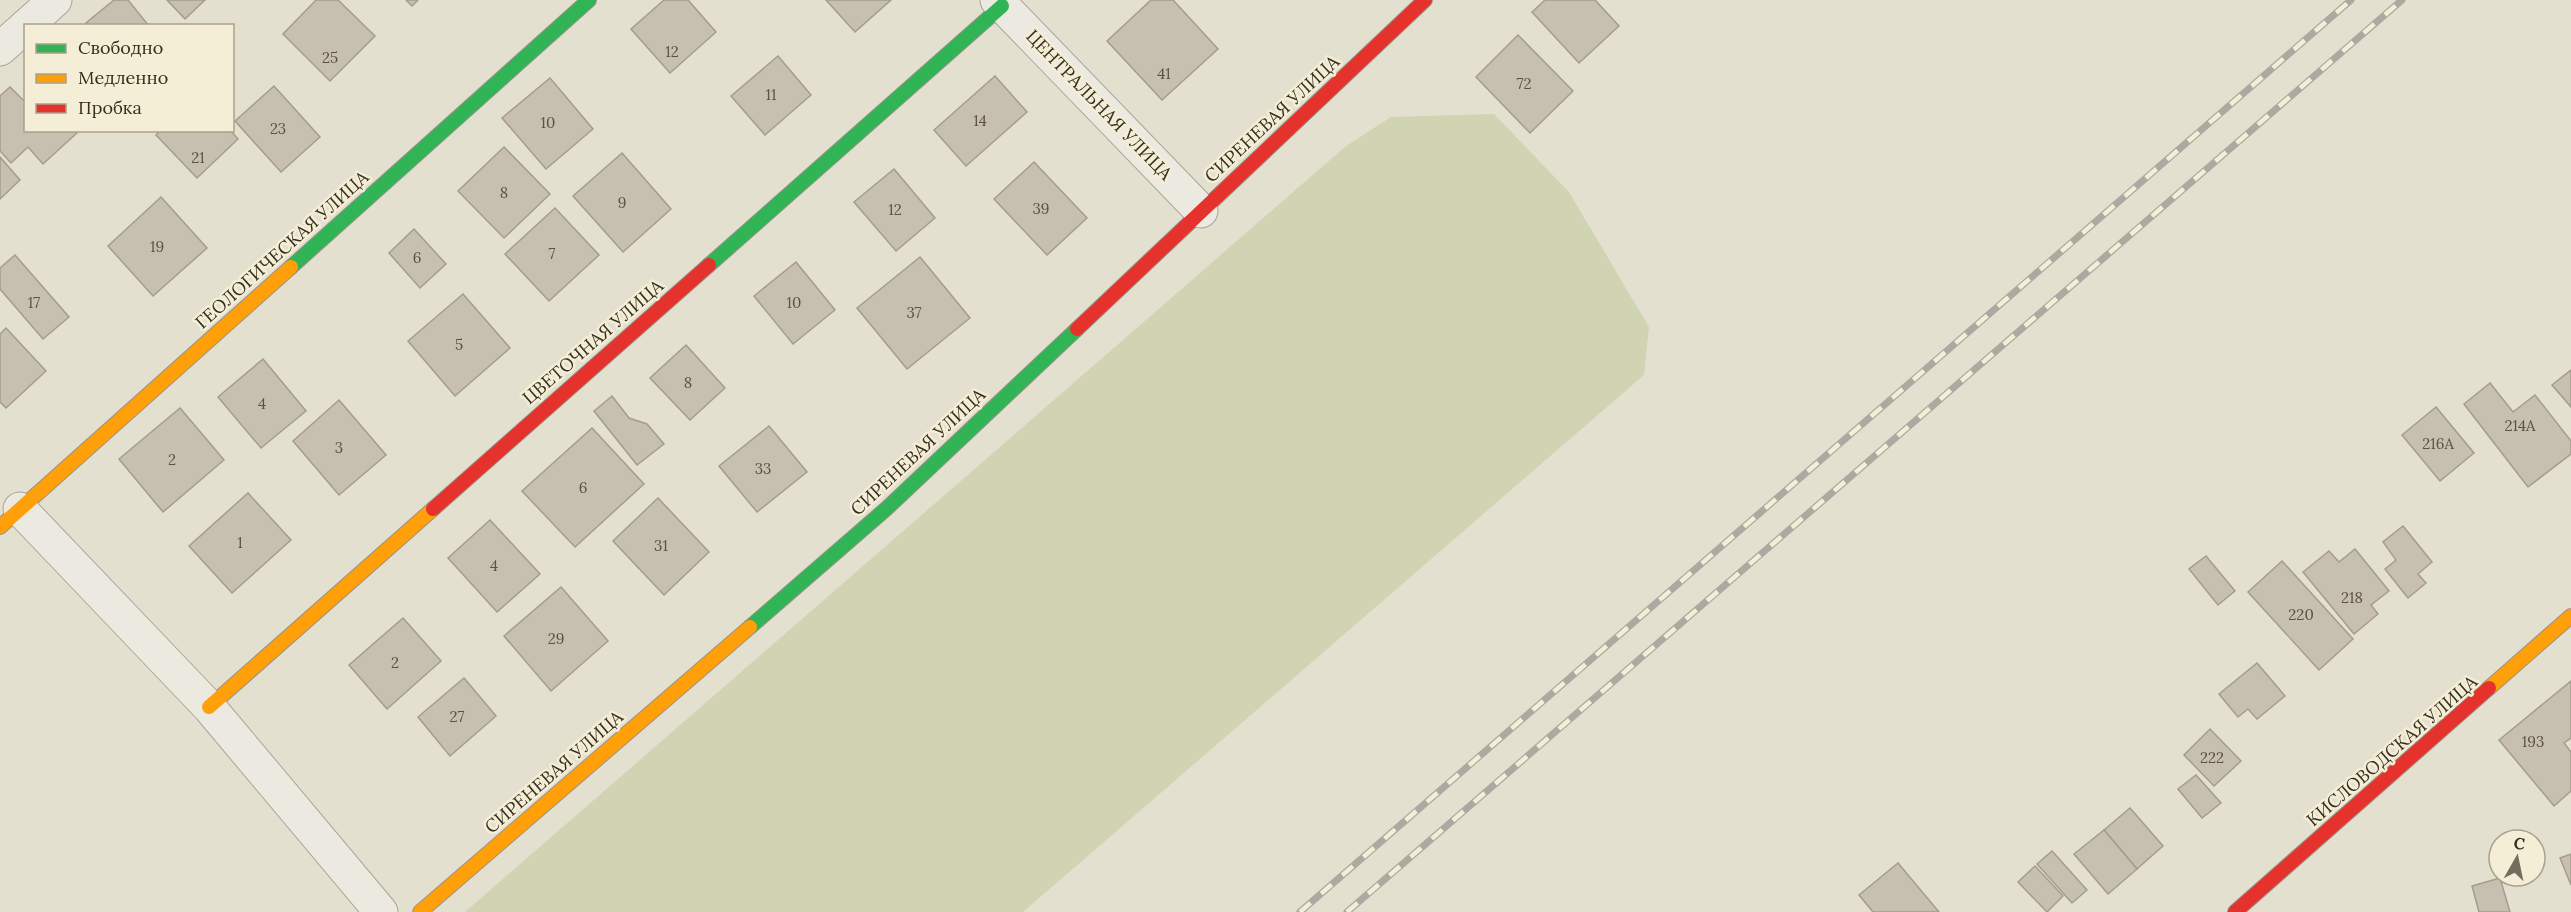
<svg xmlns="http://www.w3.org/2000/svg" width="2571" height="912" font-family="Lora,serif">
<style>
.green{fill:#d0d4b2}
.building{fill:#c7bfb0;stroke:#a49c8e;stroke-width:1.5}
.lines{fill:none;stroke-linecap:round;stroke-linejoin:round}
.street-casing{stroke:#a9a598;stroke-width:35}
.fast-casing{stroke:#999488;stroke-width:16}
.slow-casing{stroke:#999488;stroke-width:16}
.jam-casing{stroke:#999488;stroke-width:16}
.street{stroke:#ece9e0;stroke-width:33}
.fast{stroke:#30b455;stroke-width:14}
.slow{stroke:#ff9f0a;stroke-width:14}
.jam{stroke:#e5322d;stroke-width:14}
.rail-casing{stroke:#aca9a1;stroke-width:7}
.rail{stroke:#f4eed6;stroke-width:4.5;stroke-dasharray:14;stroke-linecap:butt}
.labels{text-anchor:middle;stroke-width:5;stroke-linejoin:round;paint-order:stroke}
.number-label{font-size:15px;fill:#5c5244}
.street-label{font-size:18px;fill:#382e20;stroke:#f4eed6}
</style>
<rect width="100%" height="100%" fill="#e4e0cf"/>
<polygon class="green" points="1494,114 1569,192 1649,327 1644,375 1023,912 465,912 1346,146 1391,117"/>
<g class="building">
<polygon points="114,0 128,0 149,26 88,26 86,23"/>
<polygon points="167,0 205,0 185,19"/>
<polygon points="316,0 338,0 375,36 330,81 283,34"/>
<polygon points="406,0 418,0 412,6"/>
<polygon points="664,0 688,0 716,32 670,73 631,29"/>
<polygon points="826,0 891,0 855,32"/>
<polygon points="1151,0 1173,0 1218,49 1162,100 1107,41"/>
<polygon points="1545,0 1595,0 1619,26 1579,63 1532,12"/>
<polygon points="1518,35 1573,91 1530,133 1476,77"/>
<polygon points="778,56 811,95 765,135 731,96"/>
<polygon points="995,76 1027,112 966,166 934,130"/>
<polygon points="550,78 593,129 546,169 502,118"/>
<polygon points="274,86 320,137 281,172 235,121"/>
<polygon points="10,87 26,103 26,130 75,130 77,133 43,164 28,147 11,163 0,151 0,96"/>
<polygon points="161,130 230,130 238,139 197,178 156,135"/>
<polygon points="504,147 550,194 504,238 458,191"/>
<polygon points="622,153 671,209 623,252 573,196"/>
<polygon points="0,157 20,180 0,199"/>
<polygon points="1034,162 1087,218 1047,255 994,199"/>
<polygon points="894,169 935,218 896,251 854,202"/>
<polygon points="161,197 207,248 153,296 108,246"/>
<polygon points="555,208 599,255 549,301 505,254"/>
<polygon points="414,229 446,264 420,288 389,253"/>
<polygon points="15,255 69,317 43,339 0,289 0,268"/>
<polygon points="920,257 970,318 907,369 857,308"/>
<polygon points="796,262 835,310 793,344 754,296"/>
<polygon points="463,294 510,348 455,396 408,341"/>
<polygon points="6,328 46,371 6,408 0,402 0,334"/>
<polygon points="686,345 725,388 690,420 650,378"/>
<polygon points="263,359 306,411 261,448 218,397"/>
<polygon points="2571,370 2571,407 2552,385"/>
<polygon points="2490,383 2513,412 2535,395 2571,441 2571,454 2528,487 2464,404"/>
<polygon points="612,396 629,418 647,424 664,444 637,465 594,411"/>
<polygon points="339,400 386,455 339,495 293,441"/>
<polygon points="2436,407 2474,453 2440,481 2402,435"/>
<polygon points="180,408 224,460 163,512 119,459"/>
<polygon points="769,426 807,472 757,512 719,466"/>
<polygon points="592,428 644,484 575,547 522,491"/>
<polygon points="248,493 291,540 232,593 189,546"/>
<polygon points="658,498 709,552 664,595 613,541"/>
<polygon points="490,520 540,574 497,612 448,558"/>
<polygon points="2403,526 2432,562 2418,574 2426,583 2408,598 2385,569 2396,560 2383,542"/>
<polygon points="2355,549 2389,591 2371,605 2378,614 2354,634 2303,572 2329,551 2339,562"/>
<polygon points="2206,556 2235,591 2218,605 2189,569"/>
<polygon points="2282,561 2353,639 2319,670 2248,592"/>
<polygon points="561,587 608,641 551,691 504,636"/>
<polygon points="403,618 441,661 387,709 349,665"/>
<polygon points="2257,663 2285,696 2257,719 2248,709 2238,717 2219,694"/>
<polygon points="464,678 496,716 450,756 418,717"/>
<polygon points="2571,681 2571,738 2564,743 2571,752 2571,791 2554,806 2499,740"/>
<polygon points="2210,729 2241,761 2214,786 2184,755"/>
<polygon points="2196,775 2221,803 2202,818 2178,789"/>
<polygon points="2130,808 2163,846 2137,869 2104,830"/>
<polygon points="2104,830 2137,869 2108,894 2074,854"/>
<polygon points="2052,851 2087,890 2072,903 2037,864"/>
<polygon points="2571,854 2571,885 2560,858"/>
<polygon points="1898,863 1939,912 1873,912 1859,895"/>
<polygon points="2035,866 2063,896 2047,912 2018,882"/>
<polygon points="2500,878 2510,912 2479,912 2472,886"/>
</g>
<g class="lines">
<defs>
<g id="street">
<polyline points="997,0 1201,211"/>
<polyline points="26,26 55,0"/>
<polyline points="0,49 26,26"/>
<polyline points="20,509 209,707 381,912"/>
</g>
<g id="fast">
<polyline points="709,265 1002,6"/>
<polyline points="291,267 589,0"/>
<polyline points="750,627 886,509 1077,329"/>
</g>
<g id="slow">
<polyline points="0,527 291,267"/>
<polyline points="2489,688 2571,616"/>
<polyline points="209,707 433,509"/>
<polyline points="420,912 750,627"/>
</g>
<g id="jam">
<polyline points="1077,329 1425,0"/>
<polyline points="433,509 709,265"/>
<polyline points="2235,912 2489,688"/>
</g>
</defs>
<use href="#street" class="street-casing"/>
<use href="#fast" class="fast-casing"/>
<use href="#slow" class="slow-casing"/>
<use href="#jam" class="jam-casing"/>
<use href="#street" class="street"/>
<use href="#fast" class="fast"/>
<use href="#slow" class="slow"/>
<use href="#jam" class="jam"/>
<defs>
<g id="rail">
<polyline points="1300,912 2351,0"/>
<polyline points="1347,912 2402,0"/>
</g>
</defs>
<use href="#rail" class="rail-casing"/>
<use href="#rail" class="rail"/>
</g>
<g class="labels">
<g class="number-label">
<text x="672" y="57">12</text>
<text x="330" y="63">25</text>
<text x="1164" y="79">41</text>
<text x="1524" y="89">72</text>
<text x="771" y="100">11</text>
<text x="980" y="126">14</text>
<text x="548" y="128">10</text>
<text x="278" y="134">23</text>
<text x="198" y="163">21</text>
<text x="504" y="198">8</text>
<text x="622" y="208">9</text>
<text x="1041" y="214">39</text>
<text x="895" y="215">12</text>
<text x="157" y="252">19</text>
<text x="552" y="259">7</text>
<text x="417" y="263">6</text>
<text x="34" y="308">17</text>
<text x="794" y="308">10</text>
<text x="914" y="318">37</text>
<text x="459" y="350">5</text>
<text x="688" y="388">8</text>
<text x="262" y="409">4</text>
<text x="2520" y="431">214А</text>
<text x="2438" y="449">216А</text>
<text x="339" y="453">3</text>
<text x="172" y="465">2</text>
<text x="763" y="474">33</text>
<text x="583" y="493">6</text>
<text x="240" y="548">1</text>
<text x="661" y="551">31</text>
<text x="494" y="571">4</text>
<text x="2352" y="603">218</text>
<text x="2301" y="620">220</text>
<text x="556" y="644">29</text>
<text x="395" y="668">2</text>
<text x="457" y="722">27</text>
<text x="2533" y="747">193</text>
<text x="2212" y="763">222</text>
</g>
<g class="street-label">
<text transform="translate(1099 105) rotate(46)" y="6">ЦЕНТРАЛЬНАЯ УЛИЦА</text>
<text transform="translate(1272 119) rotate(-43)" y="6">СИРЕНЕВАЯ УЛИЦА</text>
<text transform="translate(282 250) rotate(-42)" y="6">ГЕОЛОГИЧЕСКАЯ УЛИЦА</text>
<text transform="translate(593 342) rotate(-41)" y="6">ЦВЕТОЧНАЯ УЛИЦА</text>
<text transform="translate(918 452) rotate(-43)" y="6">СИРЕНЕВАЯ УЛИЦА</text>
<text transform="translate(2392 751) rotate(-41)" y="6">КИСЛОВОДСКАЯ УЛИЦА</text>
<text transform="translate(554 772) rotate(-41)" y="6">СИРЕНЕВАЯ УЛИЦА</text>
</g>
</g>
<rect x="24" y="24" width="210" height="108" fill="#f4eed6" stroke="#a9a18d" stroke-width="1.5"/>
<rect x="36" y="44" width="30" height="9" fill="#30b455" stroke="#a9a18d" stroke-width="1.5"/>
<text x="78" y="54" font-size="18" fill="#382e20">Свободно</text>
<rect x="36" y="74" width="30" height="9" fill="#ff9f0a" stroke="#a9a18d" stroke-width="1.5"/>
<text x="78" y="84" font-size="18" fill="#382e20">Медленно</text>
<rect x="36" y="104" width="30" height="9" fill="#e5322d" stroke="#a9a18d" stroke-width="1.5"/>
<text x="78" y="114" font-size="18" fill="#382e20">Пробка</text>
<g transform="translate(2517 858) rotate(9)"><circle r="28" fill="#f4eed6" stroke="#a9a18d" stroke-width="1.5"/>
<path d="M0-4.5L10 22L0 15L-10 22Z" fill="#746c5d"/>
<text y="-9" font-size="16" font-weight="bold" text-anchor="middle" fill="#382e20">С</text>
</g>
</svg>
